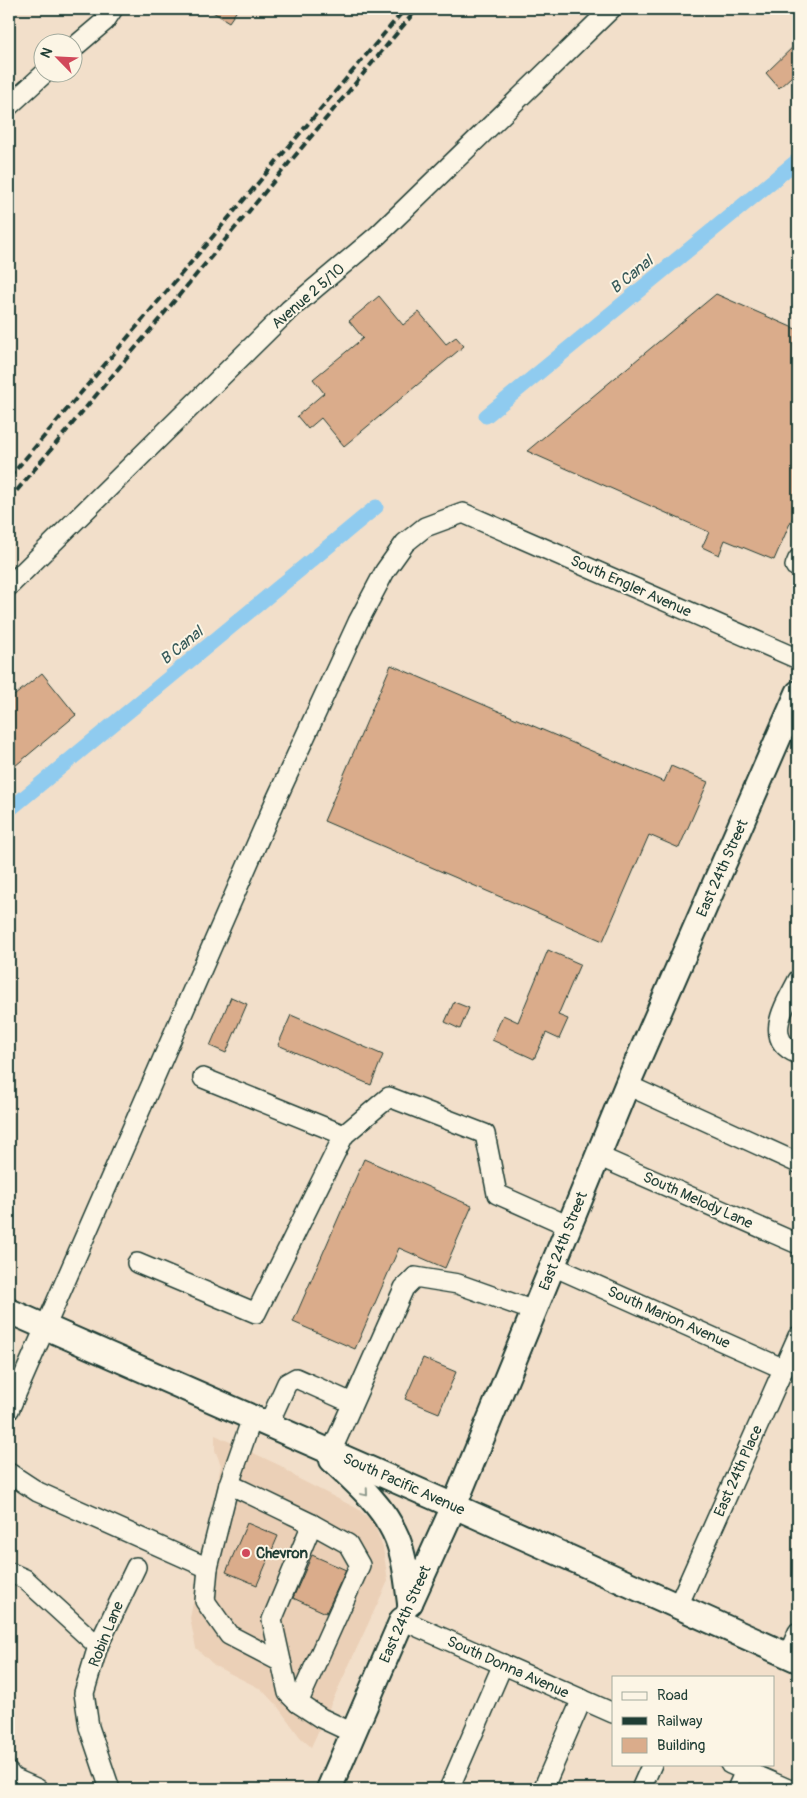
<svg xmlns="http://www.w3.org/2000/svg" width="807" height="1798" font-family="Pangolin,sans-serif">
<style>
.built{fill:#ebd0b7}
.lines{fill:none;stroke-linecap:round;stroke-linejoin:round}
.canal{stroke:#8fcbef;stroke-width:15}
.building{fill:#daac8b;stroke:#1f3d34}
.minor-casing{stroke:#1f3d34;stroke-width:22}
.major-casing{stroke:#1f3d34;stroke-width:28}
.minor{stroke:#fcf5e5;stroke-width:19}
.major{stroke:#fcf5e5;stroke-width:24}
.rail{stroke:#1f3d34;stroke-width:4;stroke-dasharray:8 4;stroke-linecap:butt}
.oneway{stroke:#8e998c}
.poi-dot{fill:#d1495b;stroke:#fcf5e5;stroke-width:2}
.labels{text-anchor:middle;stroke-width:4;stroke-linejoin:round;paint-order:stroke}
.street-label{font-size:15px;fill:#1f3d34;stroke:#fcf5e5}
.poi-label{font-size:15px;font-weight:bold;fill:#1f3d34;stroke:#fcf5e5;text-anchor:start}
.water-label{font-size:16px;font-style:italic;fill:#355959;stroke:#fcf5e5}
</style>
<rect width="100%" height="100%" fill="#f2dfca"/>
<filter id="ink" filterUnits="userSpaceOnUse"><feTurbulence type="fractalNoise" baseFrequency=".02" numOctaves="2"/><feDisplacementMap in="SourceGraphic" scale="10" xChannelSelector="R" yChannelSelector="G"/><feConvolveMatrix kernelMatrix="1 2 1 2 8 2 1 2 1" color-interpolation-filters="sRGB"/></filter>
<g filter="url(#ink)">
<polygon class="built" points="215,1435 281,1466 297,1478 358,1509 374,1523 383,1548 388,1581 311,1747 300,1737 278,1707 261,1689 215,1666 196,1648 190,1618 221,1465 215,1450"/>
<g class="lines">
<g class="canal">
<polyline points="486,416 798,160"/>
<polyline points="9,810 376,507"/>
</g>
</g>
<g class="building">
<polygon points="208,9 238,9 229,22"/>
<polygon points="798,42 798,84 792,76 779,88 766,73"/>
<polygon points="716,294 798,330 798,505 774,560 725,540 719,555 702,547 709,532 527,451"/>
<polygon points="379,296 403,325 419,312 446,344 456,337 464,346 344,446 321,418 308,429 297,416 324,393 313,379 363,338 349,321"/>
<polygon points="391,665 664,782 671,766 708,782 679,848 649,835 603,941 324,821"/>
<polygon points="42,673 76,715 9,771 9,700"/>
<polygon points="548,950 580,964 558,1015 568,1019 559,1039 546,1033 534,1059 492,1040 503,1015 518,1022"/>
<polygon points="231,997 247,1004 226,1053 210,1046"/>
<polygon points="454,1002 469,1008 460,1029 445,1022"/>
<polygon points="291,1015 383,1055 371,1085 278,1045"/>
<polygon points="364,1159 472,1206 445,1268 399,1248 355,1349 293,1322"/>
<polygon points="423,1358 456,1372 439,1413 405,1399"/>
<polygon points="247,1523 278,1536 257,1585 226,1572"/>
<polygon points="312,1555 346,1570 326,1613 293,1598"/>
</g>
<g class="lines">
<defs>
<g id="minor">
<polyline points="72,49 105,21 113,9"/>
<polyline points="9,106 46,72"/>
<polyline points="798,559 795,566 798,567"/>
<polyline points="9,586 289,310 378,235 611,9"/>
<path d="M798,980c-12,24 -37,59 0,74"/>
<polyline points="203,1078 344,1135 389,1097 485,1134 497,1194 569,1226"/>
<polyline points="627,1085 798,1163"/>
<polyline points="598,1156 798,1244"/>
<polyline points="137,1263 256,1313 344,1135"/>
<polyline points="553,1266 784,1369"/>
<polyline points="9,1410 275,802 358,622 385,571 405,543 425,527 463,513 798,659"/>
<polyline points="252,1418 229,1484 208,1568 205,1601 229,1635 281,1662"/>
<polyline points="268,1425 287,1383 296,1378 352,1403"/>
<polyline points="331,1452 404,1288 415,1277 458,1284 534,1311"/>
<polyline points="9,1473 38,1492 208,1568"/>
<polyline points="229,1484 312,1524 348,1544 360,1565 298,1703"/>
<polyline points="312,1524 272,1620 288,1693 298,1703 321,1718 353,1733"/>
<polyline points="9,1572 25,1579 98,1646"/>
<polyline points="678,1606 798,1336"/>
<polyline points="408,1608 402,1620 613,1713"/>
<polyline points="788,1655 798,1632"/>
<polyline points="730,1764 788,1789"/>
<polyline points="9,1773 13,1778 38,1789"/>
<polyline points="110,1789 89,1727 84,1693 98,1646 136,1567"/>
<polyline points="449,1789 503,1664"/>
<polyline points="543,1789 582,1699"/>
<polyline points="641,1789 652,1764"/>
<polyline points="737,1789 745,1771"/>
</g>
<g id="major">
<polyline points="9,1311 454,1506 798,1660"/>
<path d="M332,1460c24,22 52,47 65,78 8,20 10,43 13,65"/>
<polyline points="410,1603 454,1506 627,1085 798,693"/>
<polyline points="329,1789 402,1620"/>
</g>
</defs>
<use href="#minor" class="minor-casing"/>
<use href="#major" class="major-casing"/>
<use href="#minor" class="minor"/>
<use href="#major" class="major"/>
<g class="rail">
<polyline points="9,478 405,9"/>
<polyline points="9,500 417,9"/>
</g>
</g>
<defs><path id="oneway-chevron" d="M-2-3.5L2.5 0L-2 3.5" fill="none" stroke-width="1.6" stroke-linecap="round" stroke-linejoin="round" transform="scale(1.25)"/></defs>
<use class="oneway" href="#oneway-chevron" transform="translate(365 1493) rotate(50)"/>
</g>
<circle class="poi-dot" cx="246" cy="1553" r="5"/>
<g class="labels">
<g class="street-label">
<text transform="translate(308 296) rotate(-41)" y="5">Avenue 2 5/10</text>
<text transform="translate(631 586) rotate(24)" y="5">South Engler Avenue</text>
<text transform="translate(722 868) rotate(-66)" y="5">East 24th Street</text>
<text transform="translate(698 1200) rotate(24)" y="5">South Melody Lane</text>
<text transform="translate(563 1241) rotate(-68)" y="5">East 24th Street</text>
<text transform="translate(669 1317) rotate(24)" y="5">South Marion Avenue</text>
<text transform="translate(738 1471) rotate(-66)" y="5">East 24th Place</text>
<text transform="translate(404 1484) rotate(24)" y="5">South Pacific Avenue</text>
<text transform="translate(405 1614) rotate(-66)" y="5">East 24th Street</text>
<text transform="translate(106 1634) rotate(-68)" y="5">Robin Lane</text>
<text transform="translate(508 1667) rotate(24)" y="5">South Donna Avenue</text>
</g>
<g class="poi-label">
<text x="256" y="1558">Chevron</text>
</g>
<g class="water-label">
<text transform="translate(631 274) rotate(-39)" y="6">B Canal</text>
<text transform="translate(181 645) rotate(-39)" y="6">B Canal</text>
</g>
</g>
<rect width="807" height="1798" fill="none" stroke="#fcf5e5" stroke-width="30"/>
<rect x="15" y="15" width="777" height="1768" fill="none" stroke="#1f3d34" stroke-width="2" filter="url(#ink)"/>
<rect x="612" y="1676" width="162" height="90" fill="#fcf5e5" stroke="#a4ab9e"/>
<rect x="622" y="1692" width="25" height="8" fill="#fcf5e5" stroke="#a4ab9e"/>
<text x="657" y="1700" font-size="15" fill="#1f3d34">Road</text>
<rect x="622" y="1717" width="25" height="8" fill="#1f3d34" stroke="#a4ab9e"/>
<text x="657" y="1726" font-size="15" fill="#1f3d34">Railway</text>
<rect x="622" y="1738" width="25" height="15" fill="#daac8b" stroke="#a4ab9e"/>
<text x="657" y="1750" font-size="15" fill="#1f3d34">Building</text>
<g transform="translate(58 58) rotate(294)"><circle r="24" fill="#fcf5e5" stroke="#a4ab9e"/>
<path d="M0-4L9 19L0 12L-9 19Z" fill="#d1495b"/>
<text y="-8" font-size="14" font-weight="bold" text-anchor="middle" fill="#1f3d34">N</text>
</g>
</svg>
